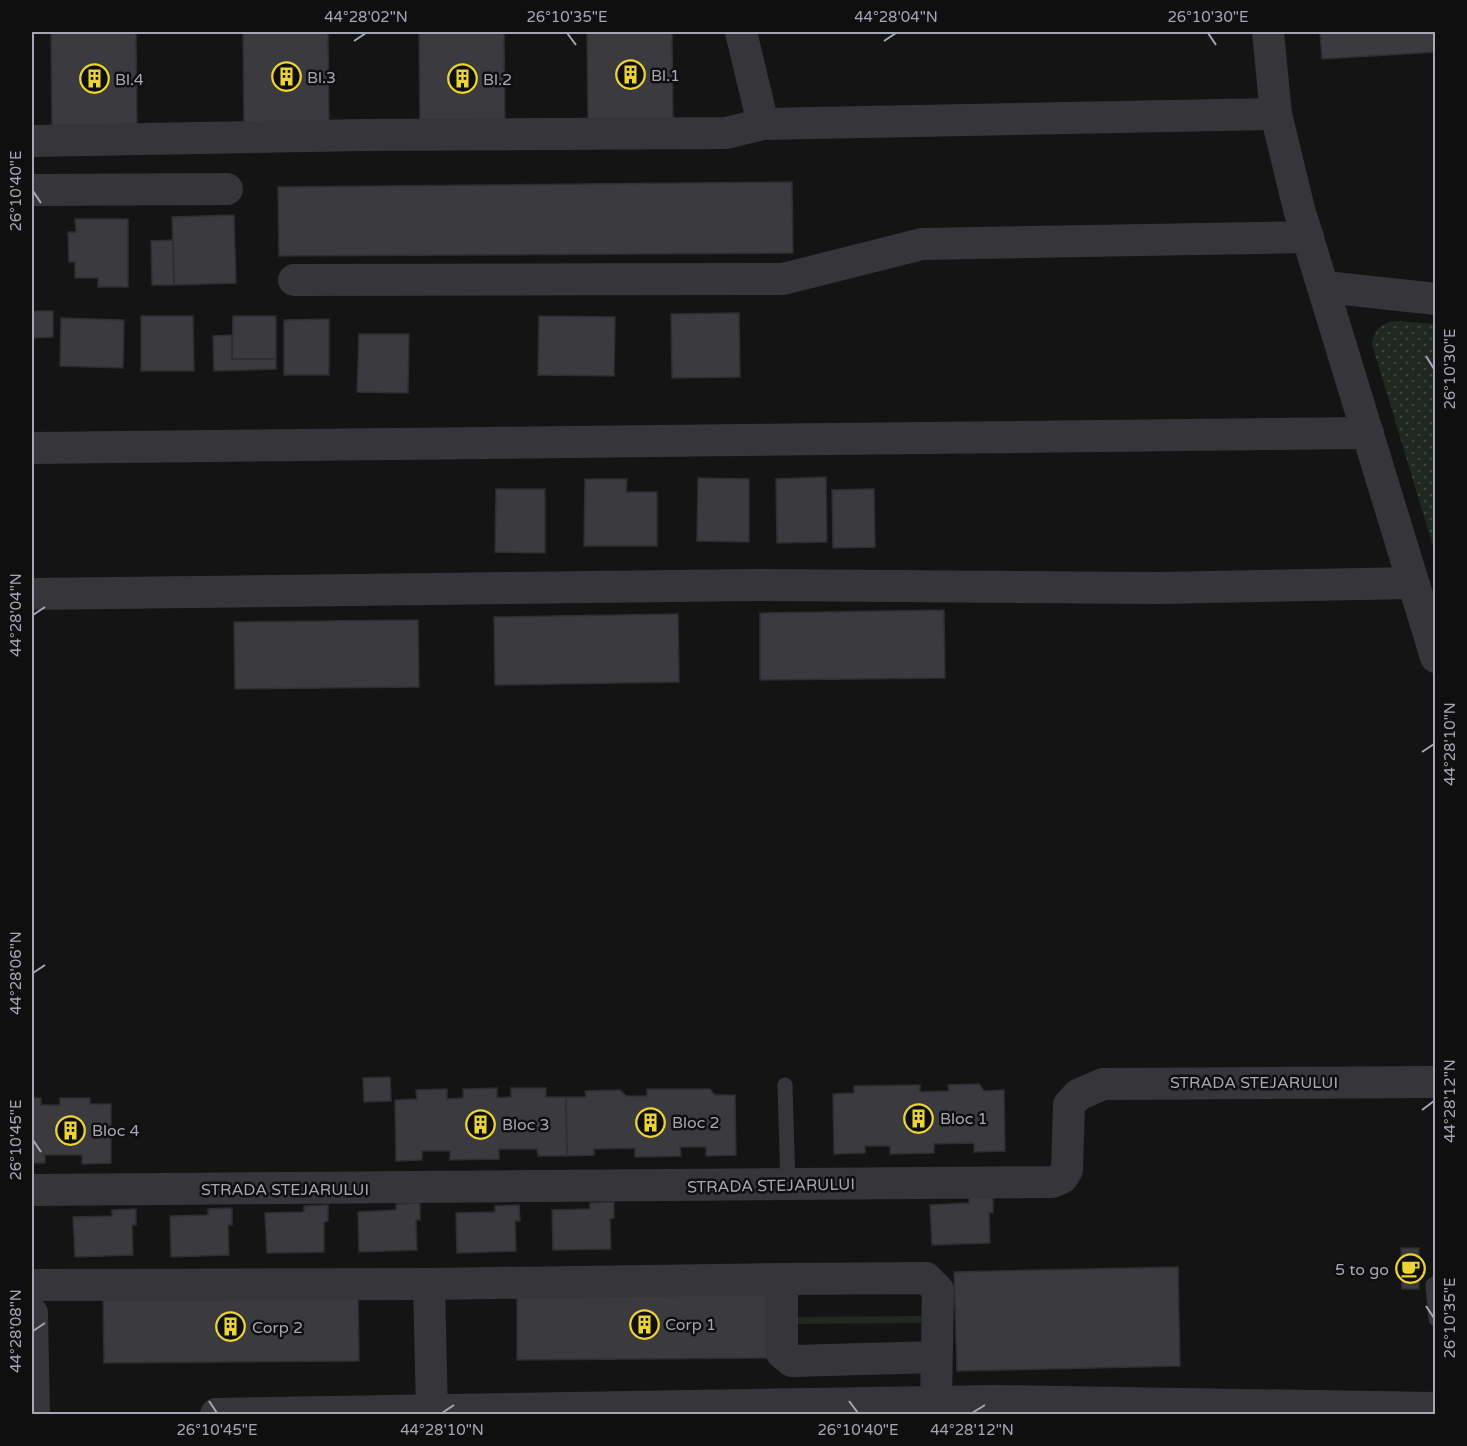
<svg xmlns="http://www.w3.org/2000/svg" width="1467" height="1446" font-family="'Varela Round',sans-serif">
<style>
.grass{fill:#202822}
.park{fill:url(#park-dots)}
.building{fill:#3b3b3f;stroke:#2e2e31;stroke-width:1.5}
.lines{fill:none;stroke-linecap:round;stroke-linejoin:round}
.service{stroke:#35353a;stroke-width:15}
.minor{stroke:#35353a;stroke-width:32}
.ticks{fill:none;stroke:#a6a7b5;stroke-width:2}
.labels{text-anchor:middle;stroke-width:5;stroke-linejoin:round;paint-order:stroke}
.poi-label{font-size:16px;fill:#a6a7b5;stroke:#0f0f10;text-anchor:start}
.street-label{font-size:16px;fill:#a6a7b5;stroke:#0f0f10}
.neatline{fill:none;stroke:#a6a7b5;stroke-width:2}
.ticks-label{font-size:15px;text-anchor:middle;fill:#a6a7b5}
</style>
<defs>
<pattern id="park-dots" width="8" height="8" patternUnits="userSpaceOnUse" patternTransform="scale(1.5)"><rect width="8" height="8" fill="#202822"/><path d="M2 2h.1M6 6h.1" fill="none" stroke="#3d4440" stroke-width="1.8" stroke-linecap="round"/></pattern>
</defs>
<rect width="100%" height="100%" fill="#141415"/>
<polygon class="grass" points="925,1316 925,1323 791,1324 791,1317"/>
<path class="park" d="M1393,321l42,3v229l-63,-209c2,-15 8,-19 21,-23z"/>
<g class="building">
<polygon points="51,32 136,32 137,127 52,129"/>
<polygon points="243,32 328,32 329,123 244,124"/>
<polygon points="419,32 504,32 505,127 420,128"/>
<polygon points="587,32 672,32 673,119 588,120"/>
<polygon points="1320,32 1436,32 1436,52 1322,59"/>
<polygon points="792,182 793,253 279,256 278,187"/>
<polygon points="234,215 236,283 174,285 172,217"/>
<polygon points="75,219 128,219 128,287 98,287 98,278 75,278 75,262 69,262 68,232 76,232"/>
<polygon points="173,240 174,285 152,285 151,241"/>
<polygon points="32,311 53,311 53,337 32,338"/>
<polygon points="739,313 740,377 672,378 671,314"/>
<polygon points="141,316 193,316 194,371 141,371"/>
<polygon points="233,316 276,316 276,359 232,359"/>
<polygon points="539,316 615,317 614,376 538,375"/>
<polygon points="61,318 124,320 123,368 60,366"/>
<polygon points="329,319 329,375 284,375 284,320"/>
<polygon points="359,334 409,334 408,393 357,392"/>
<polygon points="232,335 232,359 276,359 276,369 214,371 213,336"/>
<polygon points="826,477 827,542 777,543 776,479"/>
<polygon points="698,478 749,479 749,542 697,541"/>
<polygon points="585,479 627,479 626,492 657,492 657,546 584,546"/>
<polygon points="496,489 545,489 545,553 495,552"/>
<polygon points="874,489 875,547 833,548 832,490"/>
<polygon points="944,610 945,678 760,680 760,613"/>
<polygon points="678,614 679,682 495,685 494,617"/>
<polygon points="418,620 419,687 235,689 234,622"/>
<polygon points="390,1077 391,1101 364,1102 363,1078"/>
<polygon points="979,1084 984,1091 1004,1090 1005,1151 974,1152 974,1143 934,1144 934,1153 890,1154 890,1146 865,1146 865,1153 834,1154 833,1094 854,1093 854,1086 920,1085 920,1092 949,1091 948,1085"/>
<polygon points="497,1088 497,1098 511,1097 511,1088 546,1088 546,1097 566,1097 567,1156 538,1156 537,1149 499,1149 499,1159 450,1160 450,1151 422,1151 422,1160 396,1161 395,1100 417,1099 416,1090 447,1089 447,1099 463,1098 463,1089"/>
<polygon points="647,1089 710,1089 715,1095 735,1095 736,1155 706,1156 706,1147 680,1147 681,1156 635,1157 635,1148 594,1149 594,1155 567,1156 566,1097 586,1097 585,1091 620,1090 626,1096 647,1096"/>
<polygon points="32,1098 41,1098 41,1105 60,1105 60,1098 90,1098 90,1104 111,1104 111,1163 82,1164 82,1155 45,1155 45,1163 32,1163"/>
<polygon points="969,1197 993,1197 993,1213 989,1212 990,1243 932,1245 930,1205 969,1203"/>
<polygon points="614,1202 614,1218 610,1219 611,1249 553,1250 552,1210 590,1209 590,1203"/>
<polygon points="420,1203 420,1220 416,1220 417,1250 359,1252 358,1212 396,1210 396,1204"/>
<polygon points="328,1205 328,1221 324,1222 324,1252 267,1253 265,1213 304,1212 304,1206"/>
<polygon points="519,1205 520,1221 515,1221 516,1251 457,1253 456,1213 495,1212 495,1206"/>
<polygon points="232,1208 232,1225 228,1225 229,1255 171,1257 170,1216 208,1215 208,1209"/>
<polygon points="136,1209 136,1225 132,1225 133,1255 75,1257 73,1217 112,1216 112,1210"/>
<polygon points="1401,1248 1419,1248 1419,1289 1402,1289"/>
<polygon points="1178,1267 1180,1366 957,1371 954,1272"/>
<polygon points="772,1287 772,1358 517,1360 517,1290"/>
<polygon points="358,1290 359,1361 104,1363 103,1293"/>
</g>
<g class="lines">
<g class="service">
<polyline points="785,1085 788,1184"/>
<polyline points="1436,1283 1433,1285 1436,1319"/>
</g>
<g class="minor">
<polyline points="741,32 763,124"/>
<polyline points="1268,32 1276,114 1299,209 1436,657"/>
<polyline points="32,141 363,135 726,133 763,124 1276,114"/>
<polyline points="32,190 227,189"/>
<polyline points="294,280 783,279 922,244 1308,237"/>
<polyline points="1325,287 1436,299"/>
<polyline points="32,448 1368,433"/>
<polyline points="32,594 756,585 1159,588 1413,583"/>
<polyline points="32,1190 1052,1182 1062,1178 1067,1170 1069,1105 1078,1095 1103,1084 1436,1082"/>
<polyline points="429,1284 432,1412"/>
<polyline points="32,1285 429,1284 782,1279"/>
<polyline points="32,1313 34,1414"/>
<polyline points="936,1403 938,1290 926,1278 782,1279 782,1353 792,1361 937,1357"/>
<polyline points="216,1414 994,1401 1436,1408"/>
</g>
</g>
<path class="ticks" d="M567,33l9,12M1208,33l8,12M354,41l12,-8M884,41l12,-8M33,191l8,12M1426,356l8,13M33,615l12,-8M1422,752l12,-8M33,973l12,-8M1422,1110l12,-9M33,1140l8,12M1426,1306l8,12M33,1331l12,-8M209,1401l8,12M849,1401l9,12M442,1413l12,-8M972,1413l13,-8"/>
<defs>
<symbol id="building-ring" viewBox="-11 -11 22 22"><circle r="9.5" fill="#0f0f10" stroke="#ecd435" stroke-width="1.5"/><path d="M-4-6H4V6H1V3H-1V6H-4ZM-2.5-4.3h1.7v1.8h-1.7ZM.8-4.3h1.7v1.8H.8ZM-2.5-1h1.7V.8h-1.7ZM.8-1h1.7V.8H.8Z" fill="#ecd435"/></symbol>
<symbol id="cafe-ring" viewBox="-11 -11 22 22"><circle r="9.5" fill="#0f0f10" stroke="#ecd435" stroke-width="1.5"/><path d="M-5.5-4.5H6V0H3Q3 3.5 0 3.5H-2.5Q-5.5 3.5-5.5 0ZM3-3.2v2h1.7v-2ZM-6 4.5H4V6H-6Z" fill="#ecd435"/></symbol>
</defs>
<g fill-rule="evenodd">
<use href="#building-ring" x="614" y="58" width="33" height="33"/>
<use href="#building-ring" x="270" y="60" width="33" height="33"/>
<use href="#building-ring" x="78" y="62" width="33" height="33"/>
<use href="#building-ring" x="446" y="62" width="33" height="33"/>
<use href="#building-ring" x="902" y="1102" width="33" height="33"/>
<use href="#building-ring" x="634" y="1106" width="33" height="33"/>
<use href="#building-ring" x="464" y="1108" width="33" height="33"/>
<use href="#building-ring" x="54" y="1114" width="33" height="33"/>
<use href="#cafe-ring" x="1394" y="1252" width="33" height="33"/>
<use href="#building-ring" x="628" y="1308" width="33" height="33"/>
<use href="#building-ring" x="214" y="1310" width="33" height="33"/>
</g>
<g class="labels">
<g class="poi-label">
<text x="651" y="81">Bl.1</text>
<text x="307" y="83">Bl.3</text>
<text x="115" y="85">Bl.4</text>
<text x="483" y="85">Bl.2</text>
<text x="940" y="1124">Bloc 1</text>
<text x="672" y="1128">Bloc 2</text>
<text x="502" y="1130">Bloc 3</text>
<text x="92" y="1136">Bloc 4</text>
<text x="1389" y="1275" text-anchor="end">5 to go</text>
<text x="665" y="1330">Corp 1</text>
<text x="252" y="1333">Corp 2</text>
</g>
<g class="street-label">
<text x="1254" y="1088">STRADA STEJARULUI</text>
<text transform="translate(771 1185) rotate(-1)" y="6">STRADA STEJARULUI</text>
<text x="285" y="1195">STRADA STEJARULUI</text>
</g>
</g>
<rect width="1467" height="1446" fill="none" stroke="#0f0f10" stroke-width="66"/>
<rect x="33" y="33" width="1401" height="1380" class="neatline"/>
<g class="ticks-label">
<text x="366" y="22">44°28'02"N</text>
<text x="567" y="22">26°10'35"E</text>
<text x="896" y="22">44°28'04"N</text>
<text x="1208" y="22">26°10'30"E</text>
<text transform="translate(16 191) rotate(-90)" y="5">26°10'40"E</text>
<text transform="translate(1450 369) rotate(-90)" y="5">26°10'30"E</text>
<text transform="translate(16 615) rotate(-90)" y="5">44°28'04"N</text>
<text transform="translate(1450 744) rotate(-90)" y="5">44°28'10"N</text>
<text transform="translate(16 973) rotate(-90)" y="5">44°28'06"N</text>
<text transform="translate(1450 1101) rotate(-90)" y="5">44°28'12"N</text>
<text transform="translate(16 1140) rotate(-90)" y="5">26°10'45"E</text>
<text transform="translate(1450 1318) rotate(-90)" y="5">26°10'35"E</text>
<text transform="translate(16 1331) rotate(-90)" y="5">44°28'08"N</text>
<text x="217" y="1435">26°10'45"E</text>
<text x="442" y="1435">44°28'10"N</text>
<text x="858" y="1435">26°10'40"E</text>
<text x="972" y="1435">44°28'12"N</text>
</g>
</svg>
